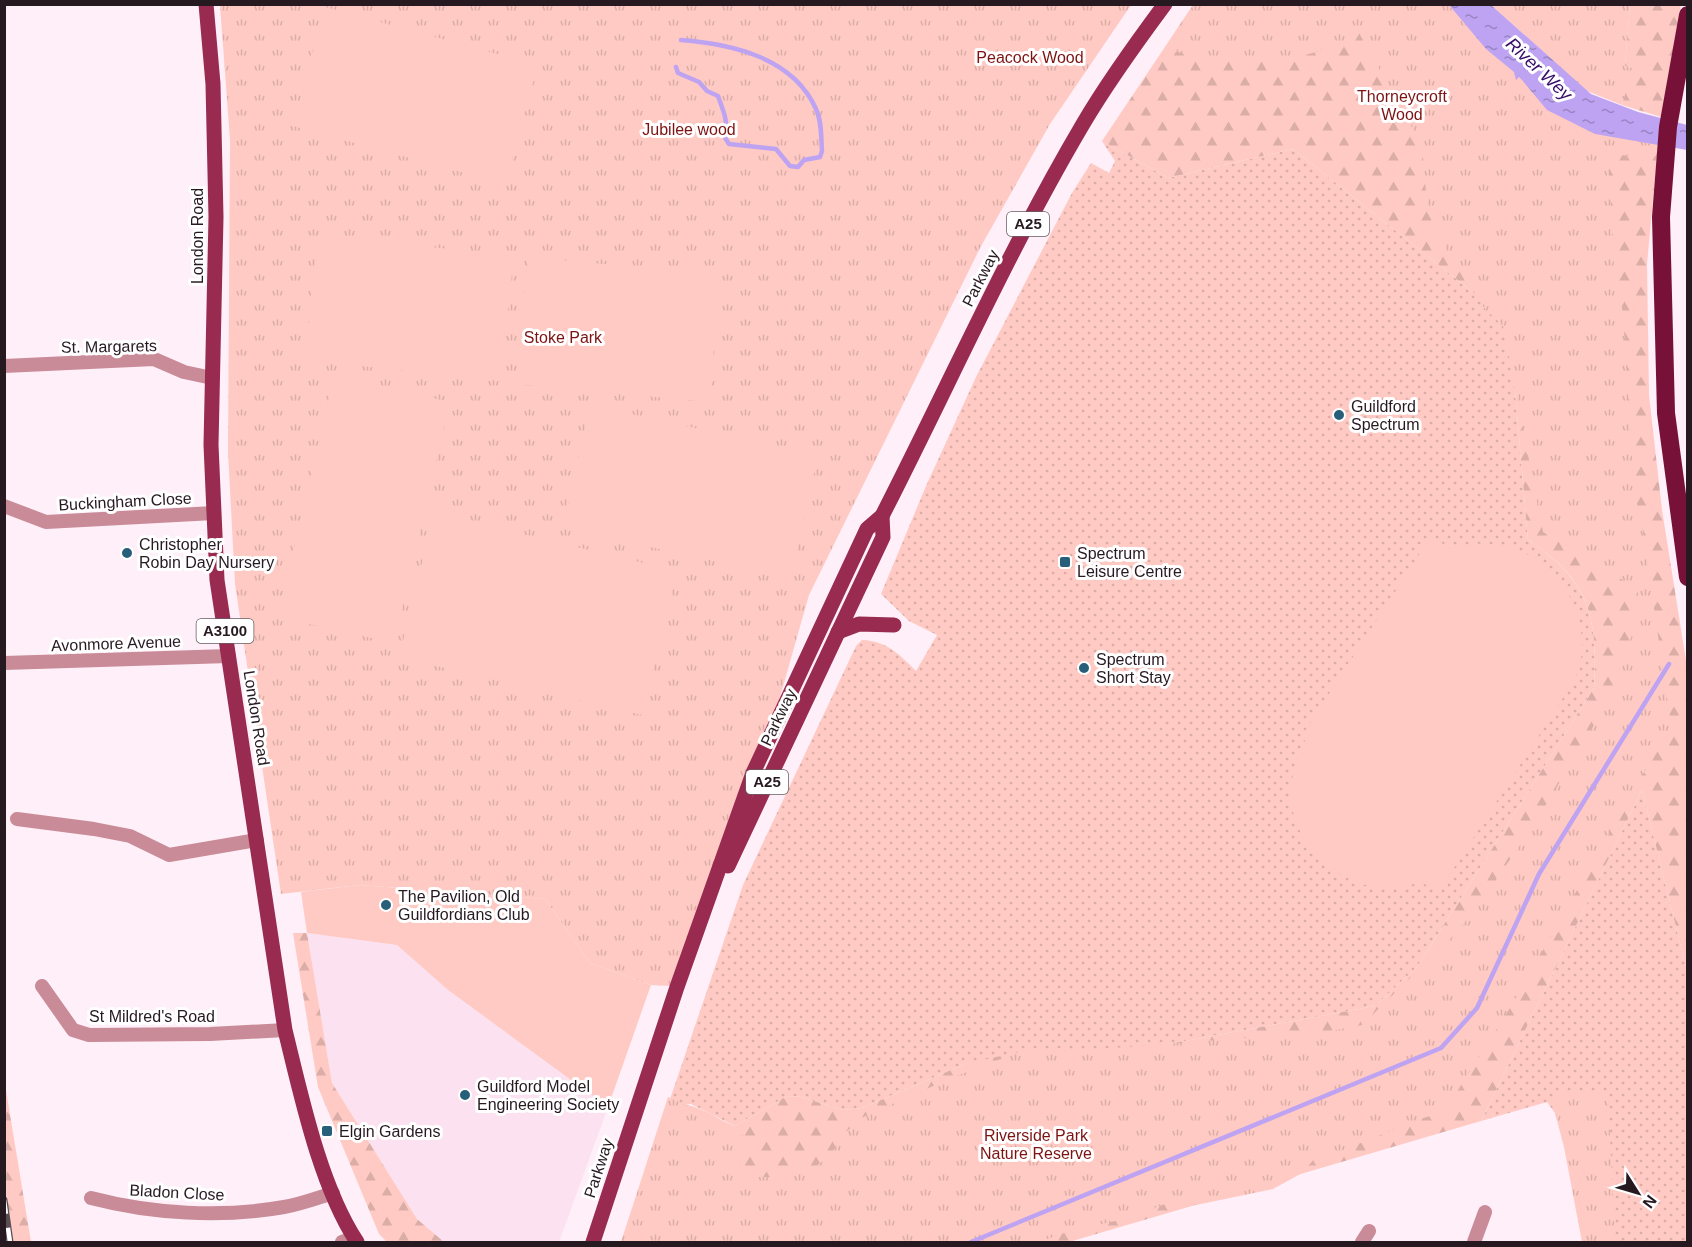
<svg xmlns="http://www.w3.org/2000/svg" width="1692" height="1247" font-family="Helvetica,sans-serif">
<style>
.built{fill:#fce1f0}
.grass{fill:url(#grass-dots)}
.forest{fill:url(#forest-firs)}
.park{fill:url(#park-tufts)}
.pitch{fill:#ffcac3}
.water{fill:url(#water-ripples)}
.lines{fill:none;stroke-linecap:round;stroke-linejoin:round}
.stream{stroke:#bda3f1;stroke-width:4.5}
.street{stroke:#c98b98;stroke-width:14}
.primary{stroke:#982b4f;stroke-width:15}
.highway{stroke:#781138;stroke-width:18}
.rail-casing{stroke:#5a4d54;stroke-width:7}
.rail{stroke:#fff;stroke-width:4.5;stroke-dasharray:14;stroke-linecap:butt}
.poi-dot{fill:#275e79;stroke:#fff;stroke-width:2}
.labels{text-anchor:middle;stroke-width:6;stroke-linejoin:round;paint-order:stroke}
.shield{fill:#fff;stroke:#675e63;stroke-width:1.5}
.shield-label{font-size:15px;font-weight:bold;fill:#261920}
.park-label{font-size:16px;fill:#7d1212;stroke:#fff}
.street-label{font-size:16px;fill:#261920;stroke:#fff}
.poi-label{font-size:16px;fill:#261920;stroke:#fff;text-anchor:start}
.water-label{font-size:18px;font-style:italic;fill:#370b66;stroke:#fff}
</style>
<defs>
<pattern id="grass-dots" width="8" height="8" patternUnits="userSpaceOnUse" patternTransform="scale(1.5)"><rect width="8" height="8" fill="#ffcac3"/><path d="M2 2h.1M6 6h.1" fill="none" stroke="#daada7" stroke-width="1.8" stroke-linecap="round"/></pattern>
<pattern id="forest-firs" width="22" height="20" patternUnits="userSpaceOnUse" patternTransform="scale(1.5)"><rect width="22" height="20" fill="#ffcac3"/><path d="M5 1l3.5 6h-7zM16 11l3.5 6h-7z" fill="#daada7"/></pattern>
<pattern id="park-tufts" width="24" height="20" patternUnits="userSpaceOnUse" patternTransform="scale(1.5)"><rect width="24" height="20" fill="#ffcac3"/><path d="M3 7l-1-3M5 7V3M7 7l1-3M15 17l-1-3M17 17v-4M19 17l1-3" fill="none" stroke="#daada7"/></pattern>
<pattern id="water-ripples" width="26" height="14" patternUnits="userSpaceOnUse" patternTransform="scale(1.5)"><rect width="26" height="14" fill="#bda3f1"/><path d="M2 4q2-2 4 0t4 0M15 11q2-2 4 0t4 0" fill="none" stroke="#9984c3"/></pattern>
</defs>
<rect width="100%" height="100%" fill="#feeff8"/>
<polygon class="built" points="307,933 397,945 448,990 608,1107 559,1242 444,1242 417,1219 332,1083"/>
<g class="grass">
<path d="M1102,141l66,37 125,-29 216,172 19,219c62,41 70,77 66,148l-177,279 -42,39 -315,58h-95l-103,44 -19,2 -42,-13 -14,-1 -52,30 -44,-22 -24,4 76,-223 113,-239 6,-6c25,1 37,14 54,31l21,-36 -28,-14 -28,-27 45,-108 50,-109 96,-184 19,-30 18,10 6,-12z"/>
<polygon points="1642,790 1687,971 1687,1242 1583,1242 1576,1142 1547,1102 1481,1121"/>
</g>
<g class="forest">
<path d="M1193,5h256l37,44 172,96 -11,119 2,131 13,115 25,157v304l-45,-181 -161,331 -412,121h-448l46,-134c23,-12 46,10 68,18l52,-30 14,1 42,13 19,-2 103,-44 54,-12 41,12 315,-58 42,-39 177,-279c4,-71 -4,-108 -66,-148l-19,-219 -216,-172 -125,29 -66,-37z"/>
<polygon points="1630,5 1681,5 1661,117 1622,105 1631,68 1625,66"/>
<polygon points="293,933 307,933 332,1083 417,1219 444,1242 387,1242 379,1234 318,1087"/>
<polygon points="4,1078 31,1242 5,1242"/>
</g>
<g class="park">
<polygon points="220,5 1131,5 1050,124 980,248 809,595 774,718 670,986 651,985 590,963 545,899 359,885 281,894 235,584 228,452 230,140"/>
<path d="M1193,5h256l37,44 28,23 3,8 2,-3 3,3 25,30 48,24 63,11 -2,11 -47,-1v13l5,101 9,44 11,177 9,42 28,193 -161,283 -66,104 -24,7 -92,37 -12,1 -14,16 -29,16 -77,16 -31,-1 -37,14 -61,14 -28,10h-418l47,-145 59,27 28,21 1,6 -12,-3 -6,23 21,6h12l1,-4c24,1 49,-3 63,-25 2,-4 3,-9 6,-12 6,-6 9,-5 12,-13l6,-4 92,-41 76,-29 34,3 264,-20 37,-7 89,-87 24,-28 59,-85 75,-125 29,-82v-29l-95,-57 -40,-206 -18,-17 -50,-77 -8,-28 -5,-59 -63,-112c-72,38 -119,34 -195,16z"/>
<polygon points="1491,5 1630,5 1625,66 1632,68 1622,105 1587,91"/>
<polygon points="1554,1092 1608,1094 1615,1242 1582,1242 1564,1147 1555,1113"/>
</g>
<g class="pitch">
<polygon points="325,7 538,65 505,184 293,126"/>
<polygon points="318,235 514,256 500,381 305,360"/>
<polygon points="528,257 721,275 709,402 516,384"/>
<polygon points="334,375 450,402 394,643 278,617"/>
<polygon points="590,405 818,455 791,578 563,528"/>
<polygon points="434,513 677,571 642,715 399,657"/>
<path d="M1431,536l20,13c13,-3 27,-7 41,-5 56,4 100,63 88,119 -1,7 -5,14 -8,21l-134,209c-4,-3 -11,-9 -15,-9 -10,-2 -29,5 -41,4 -48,-5 -94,-49 -91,-99 1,-18 8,-33 14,-49l-4,-3z"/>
<polygon points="359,885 545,899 590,963 651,985 608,1107 448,990 397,945 307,933 301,892"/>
</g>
<polygon class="water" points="1449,5 1491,5 1591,94 1638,112 1687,125 1687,150 1595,134 1547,110 1522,80 1519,77 1516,80 1514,72 1486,49"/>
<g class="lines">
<g class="stream">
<path d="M676,67l2,6 21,9 8,9 11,5c4,12 12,28 6,40l5,8 47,5 14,17 8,1 6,-7 16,-3 2,-6c-1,-13 0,-30 -6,-42 -23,-52 -85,-65 -135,-69"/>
<polyline points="971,1242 1441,1048 1477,1008 1539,874 1669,664"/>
</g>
<g class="street">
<polyline points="4,366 154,359 184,372 212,378"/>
<polyline points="4,506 46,522 214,513"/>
<polyline points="4,663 229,656"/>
<polyline points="17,819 94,829 130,836 169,855 257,840"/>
<polyline points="42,986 73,1030 89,1035 210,1034 285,1030"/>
<path d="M91,1198c61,16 131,20 193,9 17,-3 33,-9 49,-14"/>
<polyline points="342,1242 354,1238"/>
<polyline points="1362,1242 1369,1231"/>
<polyline points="1474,1242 1485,1212"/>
</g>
<g class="primary">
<path d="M206,4l7,80 3,133 -5,228 6,135 68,450c16,65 35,156 72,212"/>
<polyline points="838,632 859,624 894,625"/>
<polyline points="728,866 883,537 882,516"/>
<path d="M593,1242l84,-255 76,-214 114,-244 15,-13c67,-131 126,-265 201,-392 24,-41 53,-81 82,-120"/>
</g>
<polyline class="highway" points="1688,15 1668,127 1661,217 1666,413 1688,577"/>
<defs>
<polyline id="rail" points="4,1200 10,1242"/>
</defs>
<use href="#rail" class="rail-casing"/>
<use href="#rail" class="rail"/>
</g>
<g class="poi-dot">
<circle cx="1339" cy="415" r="6"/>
<circle cx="127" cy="553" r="6"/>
<rect x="1059" y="556" width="12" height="12" rx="3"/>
<circle cx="1084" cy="668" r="6"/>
<circle cx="386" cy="905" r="6"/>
<circle cx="465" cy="1095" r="6"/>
<rect x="321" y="1125" width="12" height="12" rx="3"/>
</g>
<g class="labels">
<g class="shield">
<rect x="1007" y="212" width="42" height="24" rx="4.5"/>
<rect x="196.5" y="619" width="57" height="24" rx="4.5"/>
<rect x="746" y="770" width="42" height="24" rx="4.5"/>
</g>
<g class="shield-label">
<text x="1028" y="229">A25</text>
<text x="225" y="636">A3100</text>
<text x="767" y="787">A25</text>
</g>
<g class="park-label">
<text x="1030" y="63">Peacock Wood</text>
<text x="1402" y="102">Thorneycroft<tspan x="1402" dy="18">Wood</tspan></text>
<text x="689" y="135">Jubilee wood</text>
<text x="563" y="343">Stoke Park</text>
<text x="1036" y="1141">Riverside Park<tspan x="1036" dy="18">Nature Reserve</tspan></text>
</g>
<g class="street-label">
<text transform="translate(197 236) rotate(-90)" y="6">London Road</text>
<text transform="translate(980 278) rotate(-63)" y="6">Parkway</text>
<text transform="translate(109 346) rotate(-1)" y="6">St. Margarets</text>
<text transform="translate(125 501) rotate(-3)" y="6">Buckingham Close</text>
<text transform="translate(116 643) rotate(-2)" y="6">Avonmore Avenue</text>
<text transform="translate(778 717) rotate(-64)" y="6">Parkway</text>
<text transform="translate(257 718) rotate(81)" y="6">London Road</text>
<text x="152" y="1022">St Mildred's Road</text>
<text transform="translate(598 1168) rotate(-72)" y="6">Parkway</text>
<text transform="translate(177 1192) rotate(3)" y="6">Bladon Close</text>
</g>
<g class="poi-label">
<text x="1351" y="412">Guildford<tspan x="1351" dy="18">Spectrum</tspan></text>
<text x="139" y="550">Christopher<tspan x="139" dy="18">Robin Day Nursery</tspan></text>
<text x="1077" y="559">Spectrum<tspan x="1077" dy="18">Leisure Centre</tspan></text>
<text x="1096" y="665">Spectrum<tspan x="1096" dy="18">Short Stay</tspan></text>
<text x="398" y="902">The Pavilion, Old<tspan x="398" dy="18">Guildfordians Club</tspan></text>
<text x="477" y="1092">Guildford Model<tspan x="477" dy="18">Engineering Society</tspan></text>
<text x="339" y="1137">Elgin Gardens</text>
</g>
<g class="water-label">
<text transform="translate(1539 69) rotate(43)" y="6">River Wey</text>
</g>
</g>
<rect width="1692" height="1247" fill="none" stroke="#261920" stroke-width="12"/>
<g transform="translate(1638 1193) rotate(127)" stroke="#ffffff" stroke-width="4.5" paint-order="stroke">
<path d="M0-4.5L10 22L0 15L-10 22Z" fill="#261920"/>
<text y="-9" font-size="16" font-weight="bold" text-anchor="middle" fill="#261920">N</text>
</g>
</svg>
